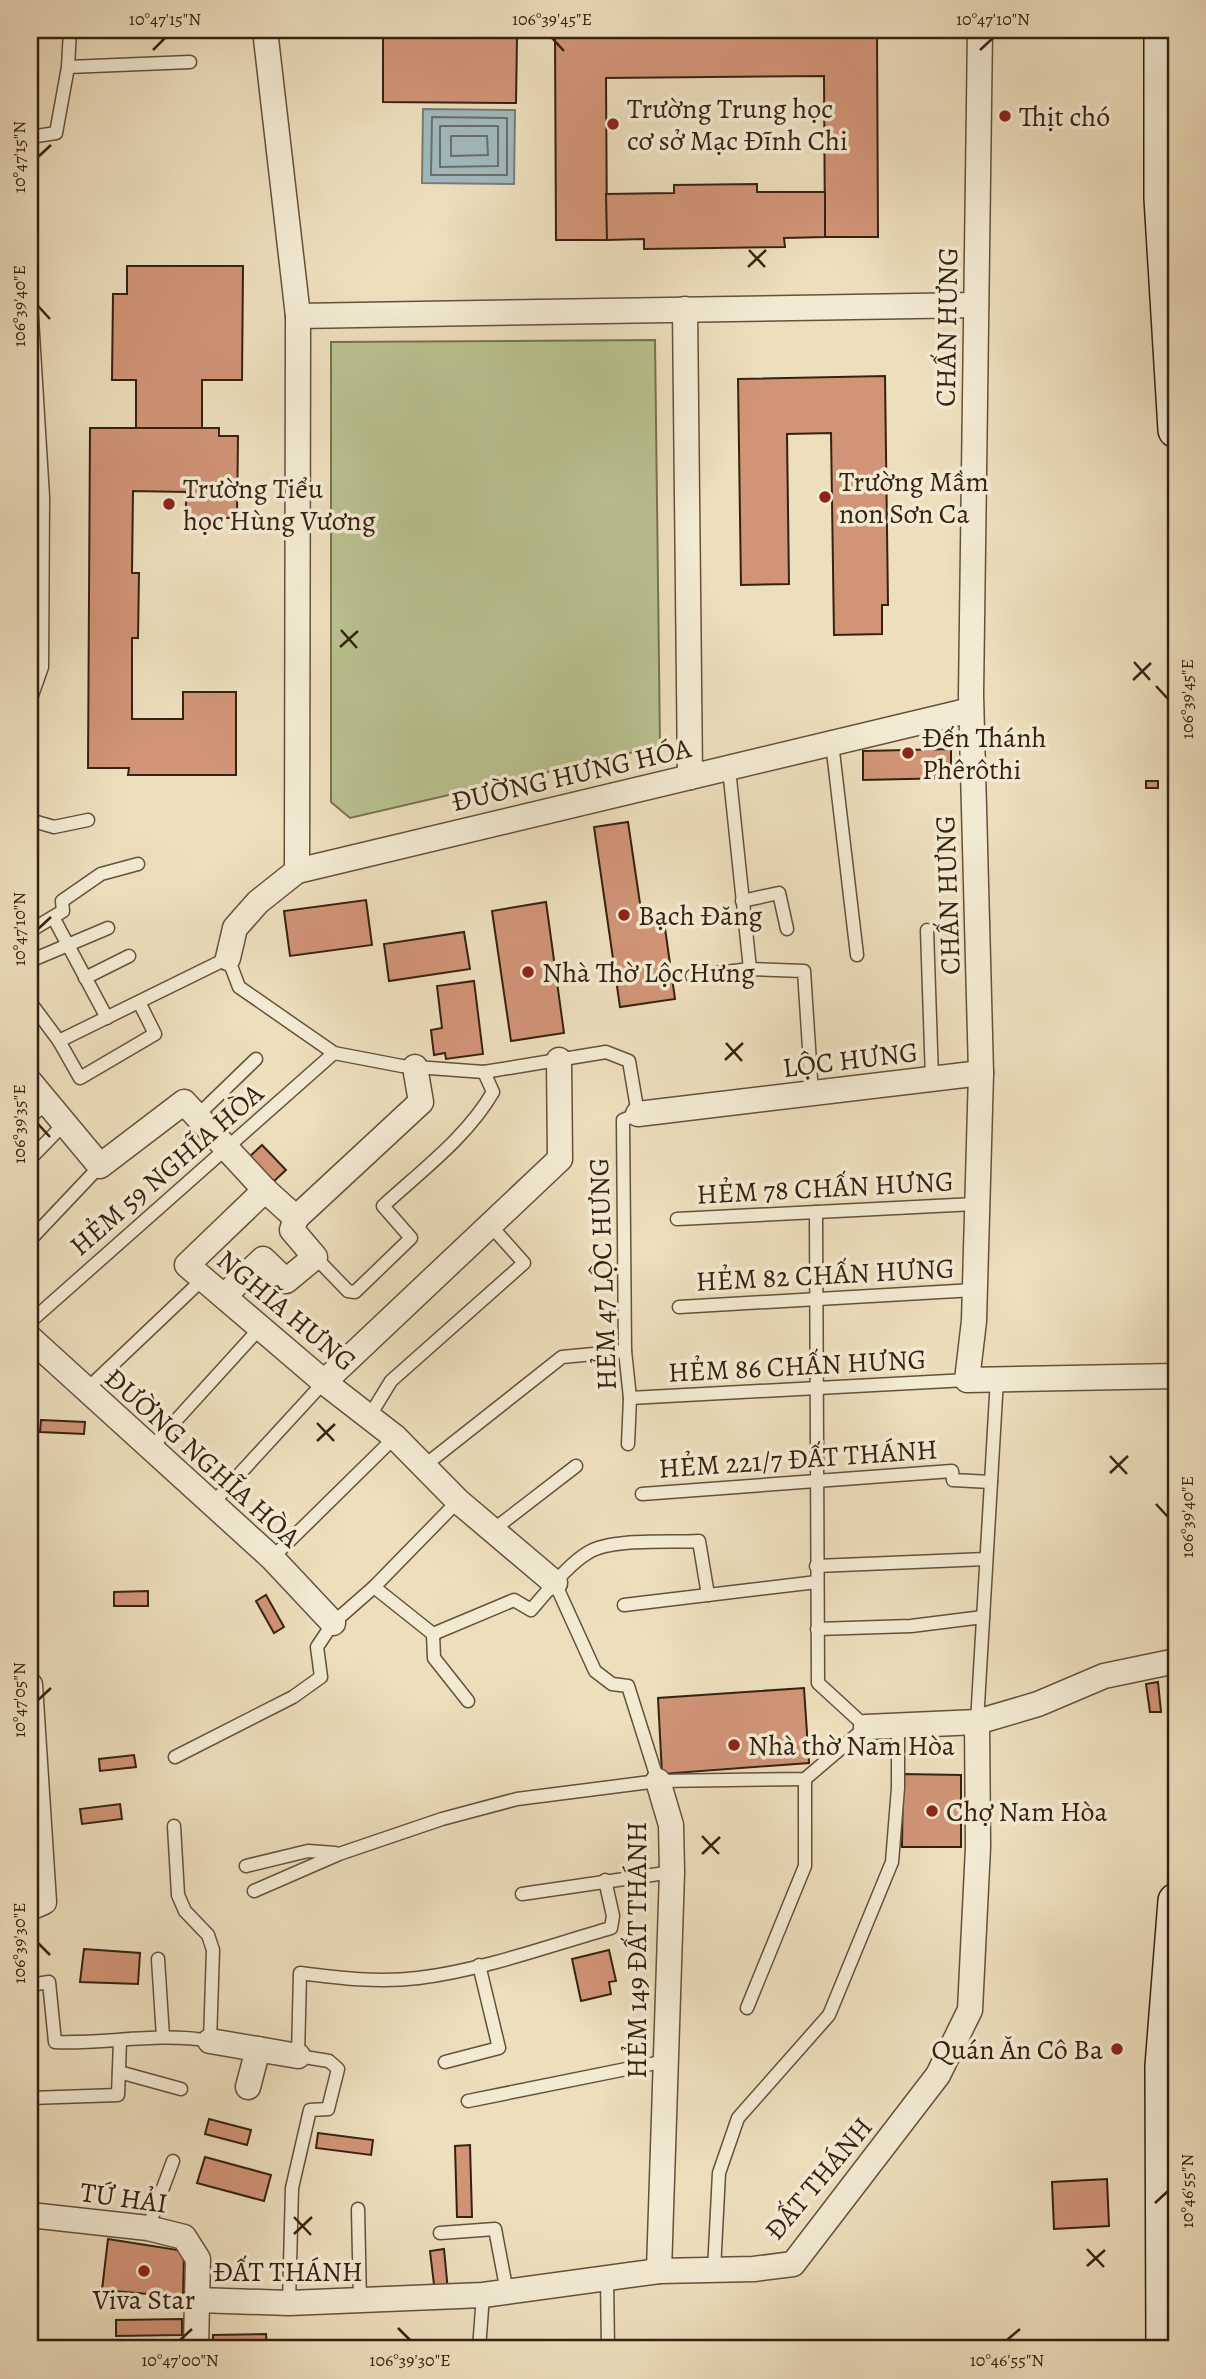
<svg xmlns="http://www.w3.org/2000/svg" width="1206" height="2379" font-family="Alegreya,serif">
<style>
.green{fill:#b9c18f;stroke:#787250;stroke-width:2}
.water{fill:#a0b9bd;stroke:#767d79;stroke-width:2}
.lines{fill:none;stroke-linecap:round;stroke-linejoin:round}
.shore{stroke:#6b6e68;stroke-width:2}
.building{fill:#d19477;stroke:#362212;stroke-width:2}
.lane-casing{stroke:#64513c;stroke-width:15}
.street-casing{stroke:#64513c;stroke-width:27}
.secondary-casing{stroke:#362212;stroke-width:38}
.lane{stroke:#f3ead3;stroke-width:12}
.street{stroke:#f3ead3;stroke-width:24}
.secondary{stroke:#f3ead3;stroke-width:35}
.ticks{fill:none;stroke:#362212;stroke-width:2.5}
.poi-dot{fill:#8f2418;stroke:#f3ead3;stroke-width:2.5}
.labels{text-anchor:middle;stroke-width:7;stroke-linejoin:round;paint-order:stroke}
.poi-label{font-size:28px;fill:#362212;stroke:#f3ead3;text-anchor:start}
.street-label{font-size:28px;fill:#362212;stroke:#f3ead3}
.neatline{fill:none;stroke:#362212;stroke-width:2.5}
.ticks-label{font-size:18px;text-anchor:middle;fill:#362212}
</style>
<rect width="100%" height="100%" fill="#eddebc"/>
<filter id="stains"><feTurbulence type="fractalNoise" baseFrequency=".00286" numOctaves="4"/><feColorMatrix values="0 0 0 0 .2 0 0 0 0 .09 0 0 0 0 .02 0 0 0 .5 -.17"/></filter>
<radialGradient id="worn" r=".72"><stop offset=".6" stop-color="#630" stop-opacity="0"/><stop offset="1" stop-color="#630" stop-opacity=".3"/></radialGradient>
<polygon class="green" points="655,340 660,746 350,818 331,802 331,342"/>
<polygon class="water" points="423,109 515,110 514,184 422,183"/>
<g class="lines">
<g class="shore">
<polygon points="432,117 507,118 507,175 431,175"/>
<polygon points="440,126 498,126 498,166 440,167"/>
<polygon points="451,136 487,136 488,155 451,156"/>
</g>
</g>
<g class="building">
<polygon points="877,30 878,237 825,237 824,76 606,78 607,240 556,240 555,34"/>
<polygon points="383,36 517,37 516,103 383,102"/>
<polygon points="757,184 757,192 825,192 825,237 784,238 785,247 644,249 644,239 607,240 606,194 674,193 674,185"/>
<polygon points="127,266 243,266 242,380 202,380 202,428 136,428 136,380 112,380 113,294 127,294"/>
<polygon points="885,376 888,605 882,605 882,634 834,635 831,433 787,434 789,584 741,585 738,379"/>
<polygon points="90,428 219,428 219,436 238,436 237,518 186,518 186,492 133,491 132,573 139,573 138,638 132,638 132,719 183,719 183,692 236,692 236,775 128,775 129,768 88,768"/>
<polygon points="951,749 951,778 863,780 863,751"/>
<rect x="1146" y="781" width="12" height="7"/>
<polygon points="628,822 642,917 663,914 675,999 620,1007 594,827"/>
<polygon points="366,900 372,945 290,956 284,911"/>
<polygon points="546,902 564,1033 511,1041 492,911"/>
<polygon points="464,932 470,969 389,981 384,944"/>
<polygon points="474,981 483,1054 446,1059 445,1053 434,1055 431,1030 442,1028 437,986"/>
<polygon points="262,1145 286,1170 272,1183 248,1158"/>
<polygon points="41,1420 85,1422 84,1434 40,1432"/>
<polygon points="148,1591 148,1606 114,1606 114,1592"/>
<polygon points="266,1595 284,1627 274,1633 256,1601"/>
<polygon points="1158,1682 1161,1712 1150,1712 1146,1684"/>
<polygon points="804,1688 809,1763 662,1774 658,1698"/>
<polygon points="134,1755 136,1767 100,1771 99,1759"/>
<polygon points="903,1774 961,1775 961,1847 902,1847"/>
<polygon points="120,1804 122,1819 82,1824 80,1809"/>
<polygon points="84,1949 140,1953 138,1984 80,1982"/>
<polygon points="609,1950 616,1981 609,1982 611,1994 581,2001 572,1959"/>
<polygon points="209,2119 251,2130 247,2145 205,2134"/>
<polygon points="318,2133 373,2140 371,2155 316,2148"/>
<polygon points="470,2145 472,2217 457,2217 455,2146"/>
<polygon points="205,2157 271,2175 264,2201 197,2183"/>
<polygon points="1107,2179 1109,2226 1054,2229 1052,2182"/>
<polygon points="108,2239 184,2251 183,2297 102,2290"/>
<polygon points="444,2249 448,2291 435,2293 430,2251"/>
<polygon points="182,2319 182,2335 116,2336 116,2320"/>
<polygon points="266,2334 267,2349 213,2349 213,2335"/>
<polygon points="742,2344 758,2349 740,2349"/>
</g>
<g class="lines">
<defs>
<g id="lane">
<polyline points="68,67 190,62"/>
<polyline points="30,137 56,133 68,67 70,30"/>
<polyline points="30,285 43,497 42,667 30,701"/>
<polyline points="832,743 857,955"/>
<polyline points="729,769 750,969"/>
<polyline points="30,820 54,827 88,820"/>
<polyline points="742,901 779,893 787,929"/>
<polyline points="53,917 107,1018"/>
<polyline points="927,930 932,1079"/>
<polyline points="30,931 63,911 62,901 101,874 138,864"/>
<polyline points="30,961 108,928"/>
<polyline points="692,976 750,969 804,971 812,1094"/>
<polyline points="85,978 129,956"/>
<polyline points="30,1002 59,1041 228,958 239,987 334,1053 402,1066 484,1072 606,1052 629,1061 638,1114 623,1120 625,1351 630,1398 628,1444"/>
<polyline points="59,1041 80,1078 155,1034 139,1002"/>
<polyline points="197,1116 256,1059"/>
<polyline points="30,1117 47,1103"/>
<polyline points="30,1159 64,1124"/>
<polyline points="677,1219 975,1204"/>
<polyline points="30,1240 100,1166"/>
<path d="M315,1257l33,34 7,1 56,-54 -28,-32c38,-35 84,-69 110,-114l-9,-20"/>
<polyline points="679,1307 974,1290"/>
<polyline points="30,1322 334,1053"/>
<polyline points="86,1390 204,1278"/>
<polyline points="630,1398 967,1380"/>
<polyline points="369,1417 391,1381 524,1263 490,1225"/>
<polyline points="150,1449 260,1328"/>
<polyline points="424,1466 562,1357 625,1351"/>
<polyline points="642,1494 952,1471 953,1480 991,1482"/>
<polyline points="212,1504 324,1382"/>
<polyline points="493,1530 576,1466"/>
<polyline points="272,1558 395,1437"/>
<polyline points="816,1566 986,1559"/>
<polyline points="555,1583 595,1671 612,1684 628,1686 658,1781"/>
<path d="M374,1587l59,47 81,-34 17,10c17,-19 36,-45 58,-58 23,-14 82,-9 110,-11l9,54"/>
<polyline points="624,1605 817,1582"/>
<polyline points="817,1629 911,1626 983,1617"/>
<polyline points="433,1634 434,1658 468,1701"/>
<polyline points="977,1722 997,1379"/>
<polyline points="175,1757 293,1697 321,1677 317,1647 333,1623 374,1587 458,1501"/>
<polyline points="246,1866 308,1851 335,1853"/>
<polyline points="254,1891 339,1854 442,1819 517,1799 658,1781 805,1779 866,1727 818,1683 816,1212"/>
<polyline points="522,1894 672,1872"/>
<polyline points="158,1959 163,2037"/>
<path d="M30,1985l19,-3 6,60c52,2 104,-10 155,-1l3,-91 -5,-15 -23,-24 -7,-16 -4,-69"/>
<polyline points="747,2008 805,1866 805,1779"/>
<polyline points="445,2062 499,2048 479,1965"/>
<polyline points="119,2072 181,2089"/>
<polyline points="30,2098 118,2095 120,2041"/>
<polyline points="468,2101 666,2061"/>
<polyline points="358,2209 360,2301"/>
<polyline points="148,2228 173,2161"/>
<polyline points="440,2233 495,2229 507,2292"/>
<polyline points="714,2270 719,2173 738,2118 829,2015 892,1862 898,1788 898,1725"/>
<polyline points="607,2279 608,2349"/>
<path d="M289,2303l3,-115 18,-78 18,-1 10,-40 -9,-8 -31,-5 2,-83c39,5 79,10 118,5 65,-8 130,-32 193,-50l2,-12 -8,-36"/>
<polyline points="479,2349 483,2295"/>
</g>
<g id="street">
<polyline points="265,30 298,316 297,871"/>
<polyline points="980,30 971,695 981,1073 974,1321 967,1380 1176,1376"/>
<polyline points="685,309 690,777"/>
<polyline points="298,316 976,305"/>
<polyline points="228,958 235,928 258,902 297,871 971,710"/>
<polyline points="30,1082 100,1166 184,1102 265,1190 187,1265 324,1382 395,1437 458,1501 555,1583"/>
<polyline points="638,1114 981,1073"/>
<polyline points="265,1190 296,1218 421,1102 415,1067"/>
<polyline points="224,1296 263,1259 286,1281 315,1257 292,1230 296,1218"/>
<polyline points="30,1338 272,1558 333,1623"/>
<polyline points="324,1382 560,1159 559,1060"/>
<polyline points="30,1685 44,1902 30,1908"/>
<polyline points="866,1727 977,1722"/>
<polyline points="658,1781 671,1825 672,1872 659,2271"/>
<polyline points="210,2041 298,2056"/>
<polyline points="248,2087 258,2049"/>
<polyline points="30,2215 148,2228 184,2237 198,2259 197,2300"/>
<polyline points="196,2349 197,2300 289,2303 483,2295 659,2271 754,2269 793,2264 938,2075 970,2010 978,1847 977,1722 1038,1704 1104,1676 1176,1661"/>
</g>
<g id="secondary">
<polyline points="1162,30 1162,198 1176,430"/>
<polyline points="1164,2349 1163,2066 1176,1901"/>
</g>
</defs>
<use href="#lane" class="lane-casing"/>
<use href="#street" class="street-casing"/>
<use href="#secondary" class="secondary-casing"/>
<use href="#lane" class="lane"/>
<use href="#street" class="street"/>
<use href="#secondary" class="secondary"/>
</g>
<path class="ticks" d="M552,38l12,13M153,50l12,-12M980,50l13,-12M38,157l13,-12M749,250l16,17M748,267l18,-17M38,306l12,13M341,630l16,18M340,647l18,-16M1134,662l16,18M1133,680l18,-17M1156,686l12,13M38,929l13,-12M726,1043l16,18M725,1060l18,-17M38,1124l12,13M317,1423l17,18M317,1441l18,-17M1110,1456l17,18M1110,1473l18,-17M1156,1504l12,13M38,1700l13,-12M702,1836l17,18M702,1854l18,-17M38,1943l12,12M1155,2203l13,-12M294,2217l17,18M294,2234l18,-17M1087,2249l17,18M1087,2266l18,-16M398,2328l12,12M180,2340l12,-11M1007,2340l13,-11"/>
<g class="poi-dot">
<circle cx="1005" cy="116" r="7"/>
<circle cx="613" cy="124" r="7"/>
<circle cx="825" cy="497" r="7"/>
<circle cx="169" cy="504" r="7"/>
<circle cx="908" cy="753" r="7"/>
<circle cx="624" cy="915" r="7"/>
<circle cx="528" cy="972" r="7"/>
<circle cx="734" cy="1745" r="7"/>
<circle cx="932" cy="1811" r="7"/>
<circle cx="1117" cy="2049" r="7"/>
<circle cx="144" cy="2271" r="7"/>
</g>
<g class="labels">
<g class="poi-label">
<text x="627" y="118">Trường Trung học<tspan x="627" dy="32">cơ sở Mạc Đĩnh Chi</tspan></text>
<text x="1019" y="126">Thịt chó</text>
<text x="839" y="491">Trường Mầm<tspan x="839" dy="32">non Sơn Ca</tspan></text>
<text x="183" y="498">Trường Tiểu<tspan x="183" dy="32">học Hùng Vương</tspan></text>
<text x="922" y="747">Đến Thánh<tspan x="922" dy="32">Phêrôthi</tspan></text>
<text x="638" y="925">Bạch Đăng</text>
<text x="542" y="982">Nhà Thờ Lộc Hưng</text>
<text x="748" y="1755">Nhà thờ Nam Hòa</text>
<text x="946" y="1821">Chợ Nam Hòa</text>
<text x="1103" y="2059" text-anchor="end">Quán Ăn Cô Ba</text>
<text x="144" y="2309" text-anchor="middle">Viva Star</text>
</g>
<g class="street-label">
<text transform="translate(946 327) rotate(-89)" y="10">CHẤN HƯNG</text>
<text transform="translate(571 774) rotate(-13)" y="10">ĐƯỜNG HƯNG HÓA</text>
<text transform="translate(947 895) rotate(-92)" y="10">CHẤN HƯNG</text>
<text transform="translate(850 1059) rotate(-7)" y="10">LỘC HƯNG</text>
<text transform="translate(166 1169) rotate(-41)" y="10">HẺM 59 NGHĨA HÒA</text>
<text transform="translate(825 1187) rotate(-3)" y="10">HẺM 78 CHẤN HƯNG</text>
<text transform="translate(602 1274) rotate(-92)" y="10">HẺM 47 LỘC HƯNG</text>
<text transform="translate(825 1274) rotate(-3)" y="10">HẺM 82 CHẤN HƯNG</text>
<text transform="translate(287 1310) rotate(40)" y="10">NGHĨA HƯNG</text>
<text transform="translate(797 1365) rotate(-3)" y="10">HẺM 86 CHẤN HƯNG</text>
<text transform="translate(203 1457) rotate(42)" y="10">ĐƯỜNG NGHĨA HÒA</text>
<text transform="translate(798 1458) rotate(-4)" y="10">HẺM 221/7 ĐẤT THÁNH</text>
<text transform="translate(636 1950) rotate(-90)" y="10">HẺM 149 ĐẤT THÁNH</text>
<text transform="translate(818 2178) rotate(-50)" y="10">ĐẤT THÁNH</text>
<text transform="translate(124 2197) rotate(8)" y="10">TỨ HẢI</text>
<text x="288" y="2281">ĐẤT THÁNH</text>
</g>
</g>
<rect width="1206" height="2379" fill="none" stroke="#eddebc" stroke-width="77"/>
<rect x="38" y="38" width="1130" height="2302" class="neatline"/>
<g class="ticks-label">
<text x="165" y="25">10°47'15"N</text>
<text x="552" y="25">106°39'45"E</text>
<text x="993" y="25">10°47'10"N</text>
<text transform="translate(19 157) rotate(-90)" y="6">10°47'15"N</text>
<text transform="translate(19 306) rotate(-90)" y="6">106°39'40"E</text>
<text transform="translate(1187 699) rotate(-90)" y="6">106°39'45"E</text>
<text transform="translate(19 929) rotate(-90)" y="6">10°47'10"N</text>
<text transform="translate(19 1124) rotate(-90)" y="6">106°39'35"E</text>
<text transform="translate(1187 1517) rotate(-90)" y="6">106°39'40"E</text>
<text transform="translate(19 1700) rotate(-90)" y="6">10°47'05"N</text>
<text transform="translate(19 1943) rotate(-90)" y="6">106°39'30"E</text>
<text transform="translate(1187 2191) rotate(-90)" y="6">10°46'55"N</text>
<text x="180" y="2366">10°47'00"N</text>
<text x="410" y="2366">106°39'30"E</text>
<text x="1007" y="2366">10°46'55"N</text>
</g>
<rect width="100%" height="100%" filter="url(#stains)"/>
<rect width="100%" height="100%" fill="url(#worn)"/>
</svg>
